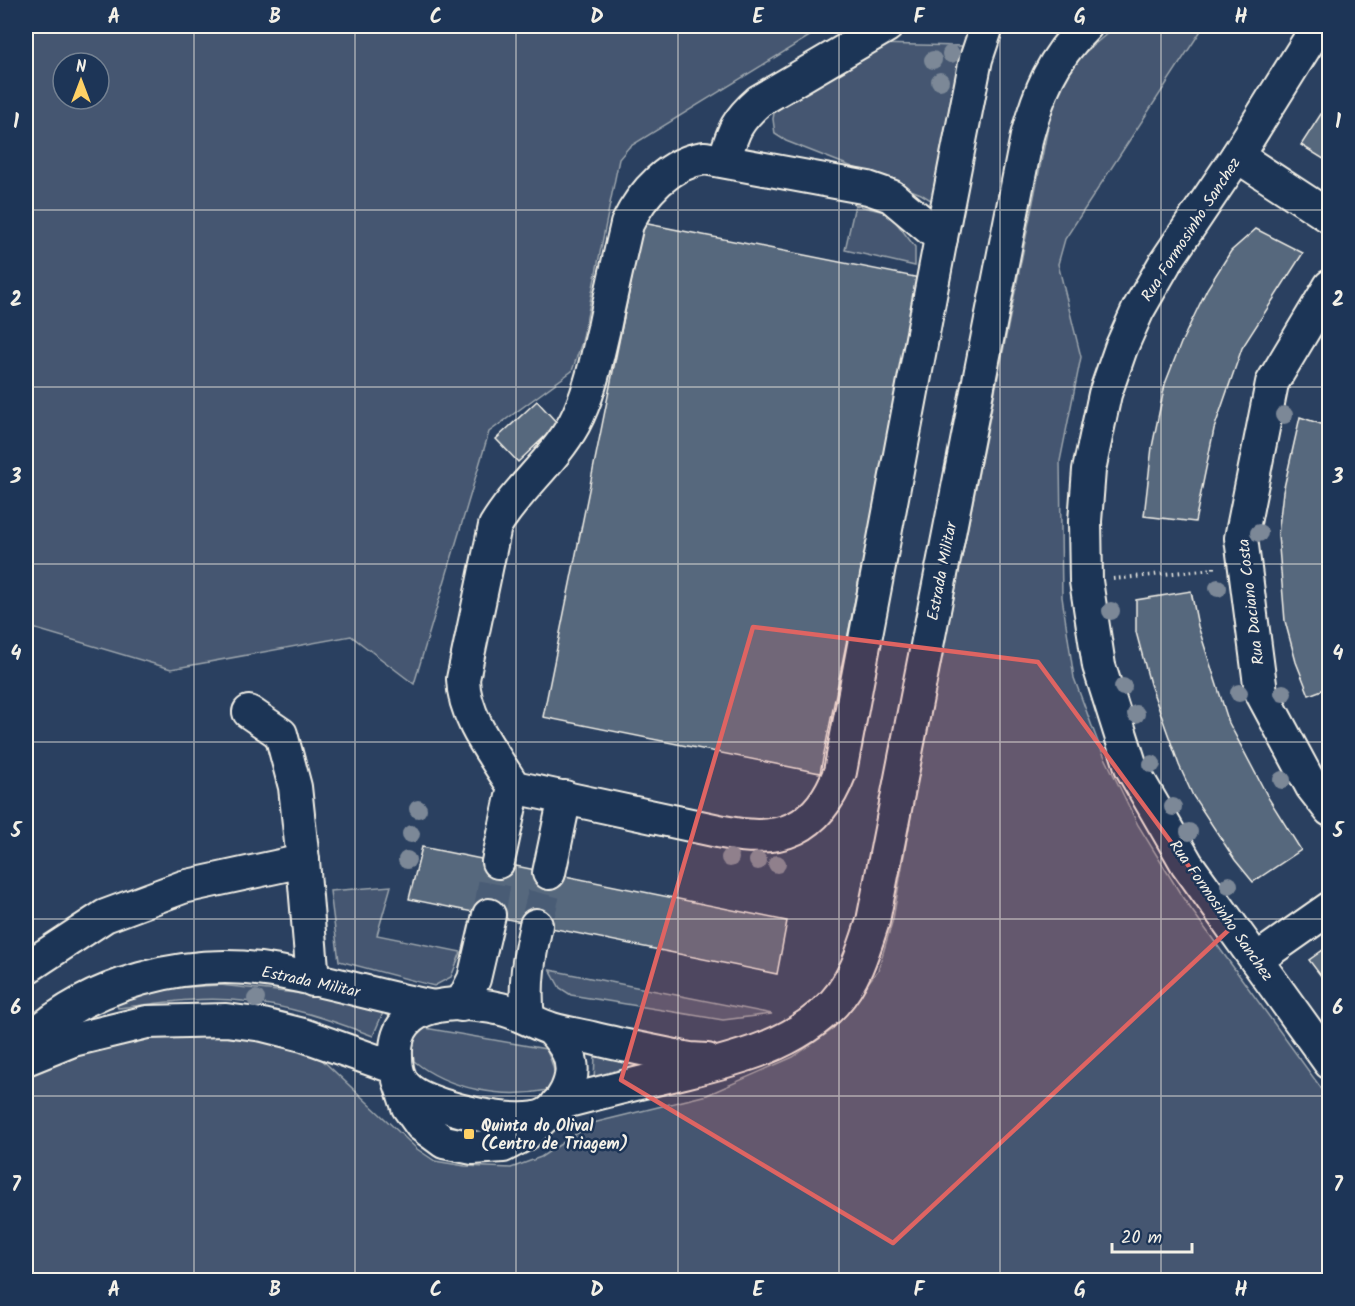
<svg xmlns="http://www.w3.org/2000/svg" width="1355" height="1306" font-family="Kalam,sans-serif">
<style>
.green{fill:#445771;stroke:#9ca4ac;stroke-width:1.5;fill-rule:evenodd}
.building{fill:#56677d;stroke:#f4f1e8;stroke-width:1.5}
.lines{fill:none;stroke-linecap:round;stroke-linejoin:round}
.minor-tunnel{stroke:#485b74;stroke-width:32;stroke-dasharray:32 16;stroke-linecap:butt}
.minor-casing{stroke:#f4f1e8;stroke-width:36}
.path{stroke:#f4f1e8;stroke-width:4;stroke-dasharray:1.5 4.5;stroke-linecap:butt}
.minor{stroke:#1d3557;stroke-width:32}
.tree{fill:#7c8897}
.marked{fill:#df6462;fill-opacity:0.2;stroke:#df6462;stroke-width:4.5;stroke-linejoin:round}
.grid{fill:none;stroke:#f4f1e8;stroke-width:1.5;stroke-opacity:0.55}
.poi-dot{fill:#ffd166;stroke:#1d3557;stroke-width:2}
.labels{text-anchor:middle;stroke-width:5;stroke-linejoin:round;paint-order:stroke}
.street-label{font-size:16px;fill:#f4f1e8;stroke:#1d3557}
.poi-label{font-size:16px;font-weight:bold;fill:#f4f1e8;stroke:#1d3557;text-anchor:start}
.neatline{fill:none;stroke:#f4f1e8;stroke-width:2}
.grid-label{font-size:20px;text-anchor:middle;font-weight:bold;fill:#f4f1e8}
</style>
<rect width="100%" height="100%" fill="#2a4060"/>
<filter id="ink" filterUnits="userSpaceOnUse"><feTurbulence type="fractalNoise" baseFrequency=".0167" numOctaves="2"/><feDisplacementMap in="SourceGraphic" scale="12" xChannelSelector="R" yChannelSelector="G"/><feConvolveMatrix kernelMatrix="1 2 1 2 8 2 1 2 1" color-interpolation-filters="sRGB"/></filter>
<g filter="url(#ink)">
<g class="green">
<path d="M26,26h800l-197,121 -10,12 -37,183 -10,29 -83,61 -75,252 -63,-48 -180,33 -145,-43zM63,63h36v36h-36z"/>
<polygon points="1116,26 1204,26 1065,239 1058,264 1081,357 1060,461 1062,597 1074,678 1099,745 1138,825 1183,898 1329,1099 1329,1280 26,1280 26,1075 33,1070 114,1041 207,1030 269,1039 319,1057 417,1149 435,1161 465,1166 511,1168 541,1157 593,1123 707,1095 793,1057 832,1030 878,970 893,919 916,786 1054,97 1074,62"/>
<polygon points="875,44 962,46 934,202 921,194 786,141 775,134 773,119 776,102"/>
<polygon points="855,205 889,213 915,247 915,266 845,250"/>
<polygon points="391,886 377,935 461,952 451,977 434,986 339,961 330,891"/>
<polygon points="550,970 772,1014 723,1020 571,995 560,988"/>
<path d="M220,985l76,8 88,17 -11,26c-42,-16 -85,-31 -130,-35 -41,-5 -84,2 -125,7l-2,-5c25,-15 75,-16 104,-18z"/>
<path d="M425,1028l121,21c7,17 13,24 2,41 -44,9 -99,0 -134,-29 -3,-16 -2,-23 11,-33z"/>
<polygon points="595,1053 650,1062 647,1069 594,1084"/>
</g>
<g class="building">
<polygon points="1330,100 1330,163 1301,145"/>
<polygon points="643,223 920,278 820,773 543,717"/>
<polygon points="1256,229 1303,253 1242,348 1214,429 1195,522 1144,516 1152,447 1165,384 1181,343 1207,289 1231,251"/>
<polygon points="537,401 558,424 518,462 496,439"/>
<polygon points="1300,417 1330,427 1330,687 1309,695 1296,662 1285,621 1278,535 1283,492"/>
<polygon points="1191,591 1198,626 1229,723 1269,799 1301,850 1253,882 1235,860 1193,796 1179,765 1150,684 1136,632 1136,600"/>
<polygon points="422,847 787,921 777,974 409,899"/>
<polygon points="1330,945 1330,988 1309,960"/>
</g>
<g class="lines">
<g class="minor-tunnel">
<polyline points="489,915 498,862"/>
<polyline points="536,925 549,873"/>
</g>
<defs>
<g id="minor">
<polyline points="1318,26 1237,156 1165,263 1138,310 1121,348 1105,394 1089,470 1085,521 1086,581 1099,666 1131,767 1187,864 1330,1063"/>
<polyline points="1237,156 1330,217"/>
<path d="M705,158l163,30 23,8 50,42 -101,534c-22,58 -59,72 -117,60l-209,-45c-20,-32 -50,-69 -51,-108l32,-153c22,-37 58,-64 79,-102 16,-30 22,-63 30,-96 7,-35 15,-69 23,-104 15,-31 43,-62 78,-66z"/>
<path d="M724,161c9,-29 11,-39 35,-60l128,-75"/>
<polyline points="941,238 976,59 987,26"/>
<polyline points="1330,286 1272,383 1241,538 1261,692 1312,787 1330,810"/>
<polyline points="249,712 281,734 295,787 303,861"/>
<polyline points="498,862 514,787"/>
<polyline points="549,873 565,797"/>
<polyline points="1256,960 1330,908"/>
<polyline points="26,968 105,916 183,887 303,861 313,980"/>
<polyline points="461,1005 474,979 489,915"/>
<path d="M528,1018c-4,-34 1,-61 8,-93"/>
<path d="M551,1029c14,15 25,31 19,52 -3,12 -13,27 -23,33 -25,15 -109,-6 -132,-20 -15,-9 -19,-22 -19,-38 -3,-58 65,-56 105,-47 18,4 34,15 51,20 13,4 27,6 40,9 32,8 65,14 98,21l17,1"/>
<path d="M26,1043c62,-61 162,-86 247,-72 54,9 107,26 161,36"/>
<polyline points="26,1059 73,1040 147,1022 226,1020 263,1025 303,1035 396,1068"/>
<polyline points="399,1080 408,1107 421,1125 444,1142 473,1148 503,1146 526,1134 546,1115"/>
<path d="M557,1104c37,-10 74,-19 111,-28 59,-15 123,-27 166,-73 21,-23 30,-54 39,-82l154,-785c12,-44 25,-77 59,-110"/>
</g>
</defs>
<use href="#minor" class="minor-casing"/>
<polyline class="path" points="1113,579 1214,569 1214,567"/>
<use href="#minor" class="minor"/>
</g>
<g class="tree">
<circle cx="951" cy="54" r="9"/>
<circle cx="933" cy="60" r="9"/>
<circle cx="940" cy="81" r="9"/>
<circle cx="1284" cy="415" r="9"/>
<circle cx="1259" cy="533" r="9"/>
<circle cx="1218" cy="588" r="9"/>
<circle cx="1111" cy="611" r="9"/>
<circle cx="1123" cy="687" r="9"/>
<circle cx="1239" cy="693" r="9"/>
<circle cx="1283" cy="693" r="9"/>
<circle cx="1136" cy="714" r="9"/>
<circle cx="1152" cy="764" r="9"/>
<circle cx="1282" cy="780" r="9"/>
<circle cx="1173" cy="807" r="9"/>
<circle cx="418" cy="809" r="9"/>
<circle cx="1189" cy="832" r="9"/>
<circle cx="411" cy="834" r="9"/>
<circle cx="730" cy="858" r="9"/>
<circle cx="407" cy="860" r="9"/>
<circle cx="758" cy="861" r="9"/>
<circle cx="777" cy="864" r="9"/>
<circle cx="1229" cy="885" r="9"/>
<circle cx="256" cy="999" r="9"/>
</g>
</g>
<path class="marked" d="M753,627l285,35 195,264 -340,317 -272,-163z"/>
<path class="grid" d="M194,26v1254M355,26v1254M516,26v1254M678,26v1254M839,26v1254M1000,26v1254M1161,26v1254M26,210h1304M26,387h1304M26,564h1304M26,742h1304M26,919h1304M26,1096h1304"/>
<rect class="poi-dot" x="463" y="1128" width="12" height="12" rx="3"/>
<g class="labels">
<g class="street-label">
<text transform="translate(1190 229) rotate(-57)" y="6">Rua Formosinho Sanchez</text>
<text transform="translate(941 571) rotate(-79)" y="6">Estrada Militar</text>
<text transform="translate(1250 602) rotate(-97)" y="6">Rua Daciano Costa</text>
<text transform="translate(1222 910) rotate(55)" y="6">Rua Formosinho Sanchez</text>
<text transform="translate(311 981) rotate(12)" y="6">Estrada Militar</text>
</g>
<g class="poi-label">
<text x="481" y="1131">Quinta do Olival<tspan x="481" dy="18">(Centro de Triagem)</tspan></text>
</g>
</g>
<rect width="1355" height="1306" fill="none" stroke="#1d3557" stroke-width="66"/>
<g transform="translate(81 81)"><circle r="28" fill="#1d3557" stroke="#738091" stroke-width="1.5"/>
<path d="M0-4.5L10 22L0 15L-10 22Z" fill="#ffd166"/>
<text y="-9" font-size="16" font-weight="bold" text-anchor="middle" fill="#f4f1e8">N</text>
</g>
<path d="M1112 1243v9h80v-9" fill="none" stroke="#f4f1e8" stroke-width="3"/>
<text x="1121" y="1243" font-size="18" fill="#f4f1e8" stroke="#1d3557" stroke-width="4.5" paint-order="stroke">20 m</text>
<rect x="33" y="33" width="1289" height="1240" class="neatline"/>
<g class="grid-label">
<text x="114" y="23">A</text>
<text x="275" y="23">B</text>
<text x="436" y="23">C</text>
<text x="597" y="23">D</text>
<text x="758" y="23">E</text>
<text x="919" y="23">F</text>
<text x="1080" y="23">G</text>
<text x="1241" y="23">H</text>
<text x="16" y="128">1</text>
<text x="1338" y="128">1</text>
<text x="16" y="306">2</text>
<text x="1338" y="306">2</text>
<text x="16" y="483">3</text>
<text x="1338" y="483">3</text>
<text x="16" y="660">4</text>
<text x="1338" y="660">4</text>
<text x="16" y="837">5</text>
<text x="1338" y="837">5</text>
<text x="16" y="1014">6</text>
<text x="1338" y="1014">6</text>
<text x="16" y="1191">7</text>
<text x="1338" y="1191">7</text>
<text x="114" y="1296">A</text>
<text x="275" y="1296">B</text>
<text x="436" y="1296">C</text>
<text x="597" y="1296">D</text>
<text x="758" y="1296">E</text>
<text x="919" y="1296">F</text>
<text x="1080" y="1296">G</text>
<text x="1241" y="1296">H</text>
</g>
</svg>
